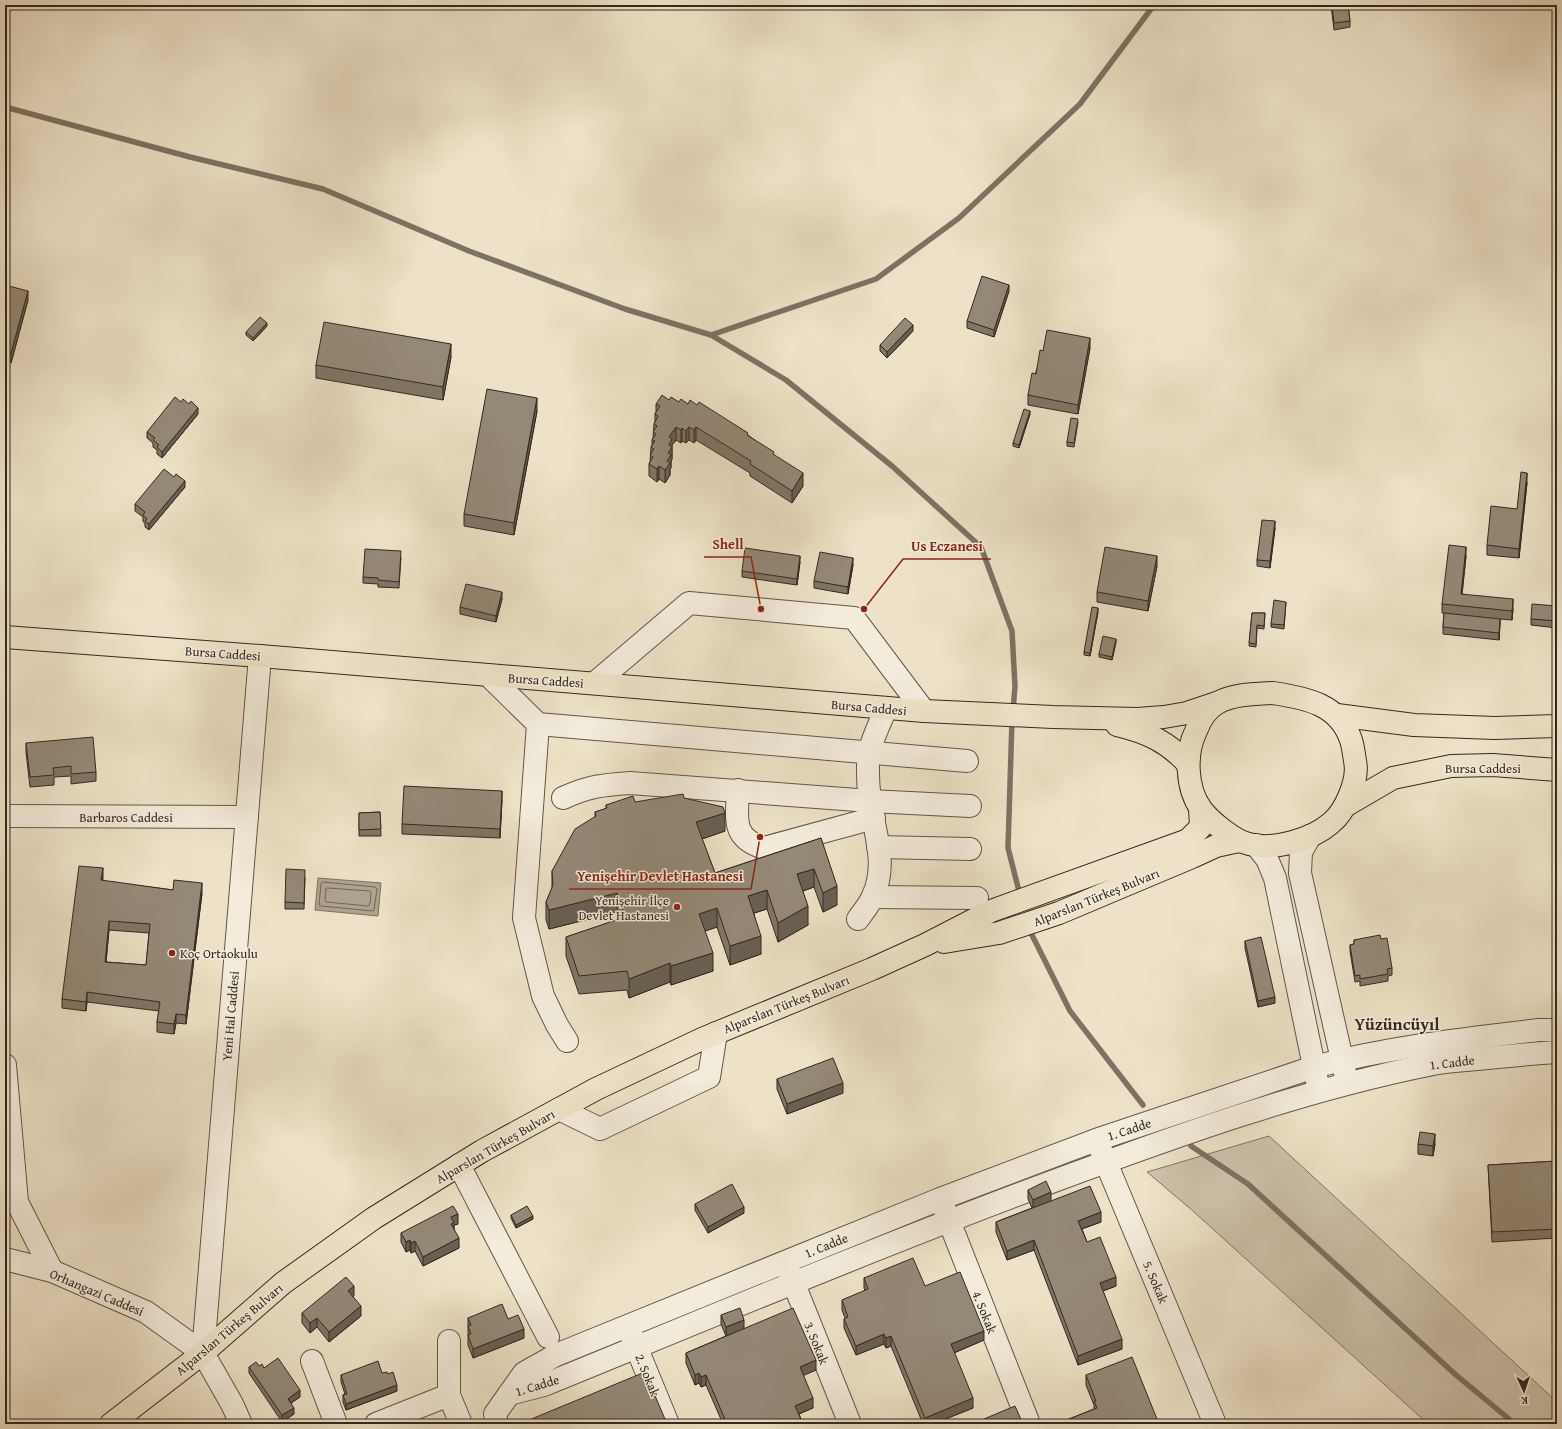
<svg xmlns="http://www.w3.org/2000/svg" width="1562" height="1429" font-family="'Gentium Book Plus',serif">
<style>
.green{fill:#cdc2ab;stroke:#807566}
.water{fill:#aea38f;stroke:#7d7263}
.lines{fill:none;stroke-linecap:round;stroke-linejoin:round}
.shore{stroke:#706658;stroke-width:1}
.stream{stroke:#7d7263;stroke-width:5.5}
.minor-casing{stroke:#62564a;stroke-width:24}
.major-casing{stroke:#332821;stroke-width:24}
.minor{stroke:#f3ecdb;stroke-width:22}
.major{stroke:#ede2c7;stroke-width:22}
.wall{fill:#7f7666;stroke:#332821;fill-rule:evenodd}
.shaded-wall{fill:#686053;stroke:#332821}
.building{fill:#948977;stroke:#332821;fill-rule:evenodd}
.poi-dot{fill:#8f2418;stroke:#f3ecdb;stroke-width:1.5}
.labels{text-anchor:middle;stroke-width:3;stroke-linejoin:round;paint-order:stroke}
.street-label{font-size:13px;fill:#332821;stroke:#f3ecdb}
.poi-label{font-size:13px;fill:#332821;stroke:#f3ecdb;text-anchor:end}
.district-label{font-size:17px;font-weight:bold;fill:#332821;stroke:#f3ecdb}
.leader{fill:none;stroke:#8f2418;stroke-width:1.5}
.callout-dot{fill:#8f2418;stroke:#f3ecdb;stroke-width:1.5}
.callout-label{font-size:14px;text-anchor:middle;font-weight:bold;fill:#8f2418;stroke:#f3ecdb;stroke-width:3;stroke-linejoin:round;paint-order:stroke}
</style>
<rect width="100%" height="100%" fill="#ede2c7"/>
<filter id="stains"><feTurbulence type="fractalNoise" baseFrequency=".005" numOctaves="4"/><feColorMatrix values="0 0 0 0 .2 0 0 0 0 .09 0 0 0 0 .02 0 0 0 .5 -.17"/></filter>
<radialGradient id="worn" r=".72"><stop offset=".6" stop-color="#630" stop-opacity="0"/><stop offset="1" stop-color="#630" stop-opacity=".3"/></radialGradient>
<polygon class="green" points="1269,1136 1557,1402 1557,1424 1428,1424 1193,1211 1147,1172"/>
<polygon class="water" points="318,878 381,883 378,916 315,910"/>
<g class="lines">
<g class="shore">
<polygon points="323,882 375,887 377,889 374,910 373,911 321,906 319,905 321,884"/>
<polygon points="328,888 370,891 371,893 370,904 368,906 326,902 325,900 326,889"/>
</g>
<g class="stream">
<polyline points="5,107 190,157 323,189 469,251 625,309 711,335 786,380 892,466 981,547 1012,631 1015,686 1013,711"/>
<polyline points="711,335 876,279 959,218 1080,104 1154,5"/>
<polyline points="1012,720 1008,848 1020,895"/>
<polyline points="1028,927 1070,1011 1143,1105"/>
<polyline points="1191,1146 1248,1184 1456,1375 1515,1424"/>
</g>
<defs>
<g id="minor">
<polyline points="488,675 538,724 967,761"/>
<polyline points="595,683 689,603 854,618 924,711"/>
<polyline points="538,724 524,918 543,996 557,1025 567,1041"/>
<path d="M738,790c-1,28 -7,48 26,58l110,-30"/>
<path d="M563,798c26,-12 39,-13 67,-15l240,18 100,5"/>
<polyline points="5,816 247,817"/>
<polyline points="1310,836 1301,852 1300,873 1345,1073"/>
<polyline points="1256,845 1267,859 1275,878 1317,1081"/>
<polyline points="878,847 970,849"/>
<polyline points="873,897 977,898"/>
<path d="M858,919c5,-7 12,-15 15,-23 15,-32 1,-64 -3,-96 -2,-15 -3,-31 -1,-46 2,-13 12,-33 17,-46"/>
<polyline points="5,1065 17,1202 52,1271"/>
<polyline points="559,1109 600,1129 709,1077 716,1033"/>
<polyline points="1100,1148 1215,1424"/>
<polyline points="459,1165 548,1337"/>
<polyline points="944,1208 1029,1424"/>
<polyline points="5,1259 52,1271 146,1312 203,1353 232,1404 241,1424"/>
<polyline points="788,1269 850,1424"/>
<polyline points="631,1334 668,1424"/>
<polyline points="449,1341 449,1395"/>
<polyline points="203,1353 260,656"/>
<polyline points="312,1361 336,1424"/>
<path d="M509,1394l35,-9c169,-69 338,-140 510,-204 122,-45 246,-90 374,-116 13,-3 25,-4 38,-5 30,-3 60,-6 91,-8"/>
<polyline points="376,1424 449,1395 461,1424"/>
<path d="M497,1424l-2,-10 29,-41 32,-18 384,-156 156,-59 218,-73c75,-20 149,-28 225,-37h18"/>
</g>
<g id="major">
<polyline points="5,637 260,656 924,711 1053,717 1137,719 1164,717 1187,713 1217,703"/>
<path d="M1273,693c33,5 66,11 78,47 2,6 3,14 4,21 4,18 -9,50 -24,62 -18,16 -58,28 -82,21 -10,-2 -18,-8 -26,-14 -8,-6 -16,-13 -22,-21 -15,-21 -16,-56 -5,-78 4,-11 11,-22 21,-28 17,-9 38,-9 56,-10z"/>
<polyline points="1337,715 1414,725 1495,728 1557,726"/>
<path d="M1117,725c30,7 51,17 71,39"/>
<polyline points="1345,806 1393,778 1451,766 1493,765 1557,770"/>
<polyline points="944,942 999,933 1059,913 1192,857 1216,846 1239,841"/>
<polyline points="111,1424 203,1353 283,1283 374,1218 482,1151 596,1089 702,1039 872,969 925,945 991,911 1188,840 1201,827 1200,808"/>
</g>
</defs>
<use href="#minor" class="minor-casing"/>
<use href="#major" class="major-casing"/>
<use href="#minor" class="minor"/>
<use href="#major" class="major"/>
</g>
<g class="wall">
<polygon points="1331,5 1348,5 1350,21 1350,27 1334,30"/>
<polygon points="5,285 28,300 11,363 5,361"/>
<polygon points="1009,291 994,337 967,328 967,321"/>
<polygon points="267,326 253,341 246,335 246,332"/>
<polygon points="913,331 887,358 880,351 880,345"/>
<polygon points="1090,348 1078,414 1028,405 1028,395 1043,351"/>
<polygon points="451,357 443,400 316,378 316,365"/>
<polygon points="669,400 688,404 748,435 774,455 803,486 792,503 750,476 750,473 696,440 694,443 689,440 686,443 682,441 681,443 676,440 672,445 672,459 671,461 671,468 670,469 670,475 665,483 659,479 657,482 649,476 649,464 650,462 651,447 652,445 652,440 653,438 654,424 655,422 655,414 656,412 656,404"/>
<polygon points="537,411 514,535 464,526 464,514"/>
<polygon points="198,414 162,458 157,454 157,450 153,447 153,443 147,438 147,432"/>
<polygon points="1030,414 1019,448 1013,446 1013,443"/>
<polygon points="1078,422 1074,447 1067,446 1067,442"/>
<polygon points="1557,440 1557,488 1553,488 1553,481"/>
<polygon points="1527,483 1519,558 1487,555 1487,545 1517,509"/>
<polygon points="185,487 149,530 145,527 145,524 143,521 143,517 135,511 135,504"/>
<polygon points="1275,528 1270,568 1257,566 1257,560"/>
<polygon points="1466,556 1462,594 1513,609 1512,620 1500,619 1499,640 1443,634 1443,627 1444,613 1442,613 1442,604"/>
<polygon points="401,557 399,588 378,587 378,584 363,583 363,577"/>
<polygon points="800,562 797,585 742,577 742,571"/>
<polygon points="853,565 848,594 814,588 814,581"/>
<polygon points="1157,566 1148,611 1097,602 1097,592"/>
<polygon points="502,599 496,622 460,614 460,607"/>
<polygon points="1286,602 1284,629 1271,627 1271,624"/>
<polygon points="1557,606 1557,628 1531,625 1531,619"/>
<polygon points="1098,612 1090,656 1084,655 1084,652"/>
<polygon points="1252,613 1265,613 1264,629 1257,628 1256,647 1249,646"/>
<polygon points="1116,642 1112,660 1099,657 1099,654"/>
<polygon points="26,743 96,772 96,781 71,784 71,776 54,777 54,785 30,787 26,752"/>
<polygon points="684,798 725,831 702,839 715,873 821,838 837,905 823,912 814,887 803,891 808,925 778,942 767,909 754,913 761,954 730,965 717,927 705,931 713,971 671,985 670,982 629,998 627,990 579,994 566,956 566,937 620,919 617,912 549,929 546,920 546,902 552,888 552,871 595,817 595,812 606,809 606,805"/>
<polygon points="502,800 500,838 402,834 402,824"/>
<polygon points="380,812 381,836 359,836 359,813"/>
<polygon points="305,877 304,909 285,909 285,902"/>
<path d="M103,878l-1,3 71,9 29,3 -16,131 -10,-1 -2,11 -17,-2v-10l2,-11 -72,-9 -1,9 -24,-3v-9zM109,930l40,3 -3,32 -40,-3z"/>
<polygon points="1381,939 1392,968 1392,975 1388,976 1388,981 1360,986 1360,981 1355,982 1350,951 1350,945 1354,944 1354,940"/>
<polygon points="1245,941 1275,1003 1258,1007 1245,948"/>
<polygon points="777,1079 843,1093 787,1114 777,1089"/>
<polygon points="1418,1144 1435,1144 1433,1156 1418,1154"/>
<polygon points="1557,1161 1557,1238 1492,1242 1488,1165"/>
<polygon points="1028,1190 1051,1201 1101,1222 1082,1229 1087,1242 1116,1286 1103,1291 1122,1349 1078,1365 1034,1250 1007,1260 996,1232 996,1222 1032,1208 1028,1199"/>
<polygon points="695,1204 744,1213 708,1233 695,1210"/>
<polygon points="511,1215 533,1219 516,1228 511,1218"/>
<polygon points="458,1224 454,1225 454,1229 459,1248 423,1266 415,1251 411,1253 410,1250 406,1252 401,1242 401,1233"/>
<polygon points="864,1278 925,1286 984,1340 954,1353 973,1408 933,1424 923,1424 891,1346 886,1348 884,1344 856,1355 844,1328 844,1319 845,1318 842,1310 842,1300 865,1291 864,1288"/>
<polygon points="354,1296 353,1297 361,1316 329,1342 317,1327 310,1333 302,1323 302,1313"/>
<polygon points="721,1315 816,1370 803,1375 813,1408 799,1414 803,1424 723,1424 706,1385 701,1387 699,1383 695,1385 686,1363 686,1353 726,1336 721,1324"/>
<polygon points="468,1318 508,1319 524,1338 473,1358 468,1345"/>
<polygon points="259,1366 264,1368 300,1397 291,1403 294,1414 282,1422 249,1373 249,1367"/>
<polygon points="382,1373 397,1391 346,1410 343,1402 343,1395 345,1394 341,1382 341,1375"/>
<polygon points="1086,1375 1159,1424 1064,1424 1064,1421 1094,1409 1094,1405 1086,1385"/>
</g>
<g class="shaded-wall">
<polygon points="1009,285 1009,291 994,337 994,330"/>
<polygon points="28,291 28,300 11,363 11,353"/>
<polygon points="267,323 267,326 253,341 253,338"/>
<polygon points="913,325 913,331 887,358 887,352"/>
<polygon points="1090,338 1090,348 1078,414 1078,405"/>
<polygon points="451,344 451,357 443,400 443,387"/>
<polygon points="537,398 537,411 514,535 514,523"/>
<polygon points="198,408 198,414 162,458 162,452"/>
<polygon points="1030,411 1030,414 1019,448 1019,445"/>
<polygon points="676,427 676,440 672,445 672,459 671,461 671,468 670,469 670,475 665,483 665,470 669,437"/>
<polygon points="689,427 689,440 686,443 686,431"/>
<polygon points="696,427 696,440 694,443 694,430"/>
<polygon points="682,428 682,441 681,443 681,430"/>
<polygon points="659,466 659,479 657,482 657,469"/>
<polygon points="803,473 803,486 792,503 792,491"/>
<polygon points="1527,473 1527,483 1519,558 1519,549"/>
<polygon points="185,481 185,487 149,530 149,524"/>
<polygon points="1275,521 1275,528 1270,568 1270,561"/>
<polygon points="1466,547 1466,556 1461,604 1461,594"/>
<polygon points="800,556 800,562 797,585 797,579"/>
<polygon points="1157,556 1157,566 1148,611 1148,601"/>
<polygon points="853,558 853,565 848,594 848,587"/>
<polygon points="502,592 502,599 496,622 496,616"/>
<polygon points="1513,599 1513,609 1512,620 1512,611"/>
<polygon points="1098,608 1098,612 1090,656 1090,653"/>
<polygon points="1500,619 1500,626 1499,640 1499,633"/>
<polygon points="1116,639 1116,642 1112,660 1112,657"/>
<polygon points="502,791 502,800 500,838 500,829"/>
<polygon points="725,813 725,831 696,841 696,822"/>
<polygon points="103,868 103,878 101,890 101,880"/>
<polygon points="814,869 814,887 797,893 797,874"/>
<polygon points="202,883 202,893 186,1024 186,1015"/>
<polygon points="837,886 837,905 823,912 823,893"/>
<polygon points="767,890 767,909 748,915 748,896"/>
<polygon points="617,893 617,912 549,929 549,910"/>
<polygon points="808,906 808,925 778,942 778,923"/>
<polygon points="717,908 717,927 699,933 699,914"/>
<polygon points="109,921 109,930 105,972 105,962"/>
<polygon points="761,936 761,954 730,965 730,946"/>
<polygon points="713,953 713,971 671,985 671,966"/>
<polygon points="670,963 670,982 629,998 629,979"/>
<polygon points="87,992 87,1002 86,1011 86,1002"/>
<polygon points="1275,997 1275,1003 1258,1007 1258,1001"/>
<polygon points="176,1014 176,1023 174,1034 174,1024"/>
<polygon points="843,1083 843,1093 787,1114 787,1104"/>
<polygon points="1435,1134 1435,1144 1433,1156 1433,1146"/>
<polygon points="1051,1192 1051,1202 1033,1210 1033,1200"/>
<polygon points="744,1207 744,1213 708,1233 708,1227"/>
<polygon points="1101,1212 1101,1222 1078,1230 1078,1221"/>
<polygon points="458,1214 458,1224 454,1225 454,1232 451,1234 451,1217"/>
<polygon points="533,1216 533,1219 516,1228 516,1225"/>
<polygon points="459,1238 459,1248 423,1266 423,1257"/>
<polygon points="410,1240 410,1250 406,1252 406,1242"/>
<polygon points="1034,1240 1034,1250 1007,1260 1007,1251"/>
<polygon points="415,1241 415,1251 411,1253 411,1243"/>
<polygon points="1116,1277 1116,1286 1100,1292 1100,1283"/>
<polygon points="354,1286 354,1296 348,1300 348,1291"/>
<polygon points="361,1306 361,1316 329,1342 329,1332"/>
<polygon points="317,1318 317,1327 310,1333 310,1323"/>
<polygon points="744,1320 744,1330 726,1336 726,1327"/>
<polygon points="524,1329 524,1338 473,1358 473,1349"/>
<polygon points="984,1331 984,1340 951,1354 951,1344"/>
<polygon points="884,1334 884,1344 856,1355 856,1346"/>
<polygon points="891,1336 891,1346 886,1348 886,1338"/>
<polygon points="1122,1339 1122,1349 1078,1365 1078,1356"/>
<polygon points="816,1360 816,1370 800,1377 800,1367"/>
<polygon points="699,1373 699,1383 695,1385 695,1375"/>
<polygon points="706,1375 706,1385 701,1387 701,1377"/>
<polygon points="397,1385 397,1391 346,1410 346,1404"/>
<polygon points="300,1390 300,1397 288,1405 288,1399"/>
<polygon points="813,1398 813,1408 795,1415 795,1406"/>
<polygon points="973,1398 973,1408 933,1424 925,1424 925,1418"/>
<polygon points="294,1408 294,1414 282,1422 282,1415"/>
</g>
<g class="building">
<polygon points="1332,5 1348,5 1350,21 1334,23"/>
<polygon points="982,276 1009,285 994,330 967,321"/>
<polygon points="5,285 28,291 11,353 5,352"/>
<polygon points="260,317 267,323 253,338 246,332"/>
<polygon points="905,318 913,325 887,352 880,345"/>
<polygon points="324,322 451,344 443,387 316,365"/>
<polygon points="1047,330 1090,338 1078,405 1028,395 1032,373 1036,374 1040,350 1043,351"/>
<polygon points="487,389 537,398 514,523 464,514"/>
<polygon points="662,395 669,400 671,397 679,402 681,399 688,404 690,400 697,405 699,402 748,433 747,435 774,452 773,454 803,473 792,491 750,464 751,461 696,427 694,430 689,427 686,431 682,428 681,430 676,427 669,437 672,439 669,445 672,447 668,453 671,455 667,461 670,463 665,470 659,466 657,469 649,464 653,457 650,455 654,449 651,447 655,441 652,440 656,434 653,432 657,426 654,424 658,416 655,414 660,406 656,404"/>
<polygon points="175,397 181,402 183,399 189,404 191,401 198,408 162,452 157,447 159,445 153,440 155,438 147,432"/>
<polygon points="1024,409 1030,411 1019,445 1013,443"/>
<polygon points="1071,418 1078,419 1074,443 1067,442"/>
<polygon points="1557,440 1557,482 1553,481"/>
<polygon points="164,469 174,477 176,474 185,481 149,524 145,521 147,519 143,515 145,512 135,504"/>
<polygon points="1521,472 1527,473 1519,549 1487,545 1491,506 1517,509"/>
<polygon points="1262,520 1275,521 1270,561 1257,560"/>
<polygon points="1449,545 1466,547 1461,594 1513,599 1512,611 1442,604"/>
<polygon points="1105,547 1157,556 1148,601 1097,592"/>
<polygon points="745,548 800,556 797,579 742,571"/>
<polygon points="365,549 401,551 399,582 378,580 378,578 363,577"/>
<polygon points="820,552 853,558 848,587 814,581"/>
<polygon points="466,584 502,592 496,616 460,607"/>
<polygon points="1274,600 1286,602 1284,625 1271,624"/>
<polygon points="1532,604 1557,606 1557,621 1531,619"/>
<polygon points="1092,607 1098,608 1090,653 1084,652"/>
<polygon points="1252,613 1265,613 1264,626 1257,625 1256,644 1249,643"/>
<polygon points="1444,613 1500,619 1499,633 1443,627"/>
<polygon points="1103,636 1116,639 1112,657 1099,654"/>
<polygon points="93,737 96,772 71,774 71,766 53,768 54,775 30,777 26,743"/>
<polygon points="404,786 502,791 500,829 402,824"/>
<polygon points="683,794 684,798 723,807 725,813 696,822 715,873 821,838 837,886 823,893 814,869 797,874 808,906 778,923 767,890 748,896 761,936 730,946 717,908 699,914 713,953 671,966 670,963 629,979 627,971 579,976 566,937 625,917 617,893 549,910 546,902 553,885 552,871 575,829 596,816 595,812 607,808 606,805 633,796 635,802"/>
<polygon points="380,812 381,829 359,830 359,813"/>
<path d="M79,866l24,2 -2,12 72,10 1,-10 28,3 -16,132 -10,-1 -2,10 -17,-2 3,-20 -73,-10 -1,10 -24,-3zM109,921l41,3 -4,41 -41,-3z"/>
<polygon points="286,869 305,870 304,903 285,902"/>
<polygon points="1380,935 1381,939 1387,938 1392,968 1387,969 1388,974 1360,979 1360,975 1355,976 1350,945 1354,944 1354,940"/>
<polygon points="1261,937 1275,997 1258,1001 1245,941"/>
<polygon points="833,1058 843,1083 787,1104 777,1079"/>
<polygon points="1420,1132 1435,1134 1433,1146 1418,1144"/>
<polygon points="1557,1161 1557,1229 1492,1232 1488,1165"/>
<polygon points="1046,1181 1051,1192 1033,1200 1028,1190"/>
<polygon points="732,1184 744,1207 708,1227 695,1204"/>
<polygon points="1090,1186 1101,1212 1078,1221 1087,1242 1100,1237 1116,1277 1100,1283 1122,1339 1078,1356 1034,1240 1007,1251 996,1222"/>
<polygon points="453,1206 458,1214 451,1217 454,1223 451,1224 459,1238 423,1257 415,1241 411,1243 410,1240 406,1242 401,1233"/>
<polygon points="527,1206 533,1216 516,1225 511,1215"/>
<polygon points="913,1258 925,1286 960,1272 984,1331 951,1344 973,1398 925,1418 891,1336 886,1338 884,1334 856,1346 844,1319 848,1317 842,1300 868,1289 864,1278"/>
<polygon points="346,1277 354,1286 348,1291 361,1306 329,1332 317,1318 310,1323 302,1313"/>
<polygon points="502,1304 508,1319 518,1315 524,1329 473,1349 468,1335 471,1334 468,1326 471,1325 468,1318"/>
<polygon points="740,1308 744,1320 726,1327 721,1315"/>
<polygon points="793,1308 816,1360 800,1367 813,1398 795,1406 803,1424 727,1424 706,1375 701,1377 699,1373 695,1375 686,1353"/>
<polygon points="1132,1357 1159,1424 1065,1424 1064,1421 1097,1408 1094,1401 1096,1401 1086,1375"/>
<polygon points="278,1358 300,1390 288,1399 294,1408 282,1415 249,1367 256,1362 259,1366 262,1364 264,1368"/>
<polygon points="378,1361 382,1373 387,1372 388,1374 393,1372 397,1385 346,1404 343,1395 347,1394 341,1375"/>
<polygon points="645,1372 667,1424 530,1424 529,1420"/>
<polygon points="1015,1406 1023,1424 972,1424"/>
</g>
<g class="poi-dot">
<circle cx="677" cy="907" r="4"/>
<circle cx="172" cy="953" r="4"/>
</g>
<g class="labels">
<g class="street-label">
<text transform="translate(223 653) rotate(4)" y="5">Bursa Caddesi</text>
<text transform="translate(546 680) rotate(4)" y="5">Bursa Caddesi</text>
<text transform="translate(869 707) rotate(5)" y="5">Bursa Caddesi</text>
<text x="1483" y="773">Bursa Caddesi</text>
<text x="126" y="822">Barbaros Caddesi</text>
<text transform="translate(1096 897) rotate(-22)" y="5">Alparslan Türkeş Bulvarı</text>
<text transform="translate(786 1004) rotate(-22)" y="5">Alparslan Türkeş Bulvarı</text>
<text transform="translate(230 1016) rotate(-85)" y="5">Yeni Hal Caddesi</text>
<text transform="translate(1452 1062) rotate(-7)" y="5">1. Cadde</text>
<text transform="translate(1129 1129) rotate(-18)" y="5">1. Cadde</text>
<text transform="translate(495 1146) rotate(-30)" y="5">Alparslan Türkeş Bulvarı</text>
<text transform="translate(826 1245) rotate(-22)" y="5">1. Cadde</text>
<text transform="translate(1156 1282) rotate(67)" y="5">5. Sokak</text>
<text transform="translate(97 1292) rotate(23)" y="5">Orhangazi Caddesi</text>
<text transform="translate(985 1312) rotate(68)" y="5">4. Sokak</text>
<text transform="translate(229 1329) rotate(-40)" y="5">Alparslan Türkeş Bulvarı</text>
<text transform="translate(817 1343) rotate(68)" y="5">3. Sokak</text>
<text transform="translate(648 1375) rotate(68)" y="5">2. Sokak</text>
<text transform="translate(537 1385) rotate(-17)" y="5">1. Cadde</text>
</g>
<g class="poi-label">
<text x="669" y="905">Yenişehir İlçe<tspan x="669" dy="15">Devlet Hastanesi</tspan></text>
<text x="180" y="958" text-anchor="start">Koç Ortaokulu</text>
</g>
<g class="district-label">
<text x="1397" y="1030">Yüzüncüyıl</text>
</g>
</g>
<path class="leader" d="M761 609L751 557H704M864 609L903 559H991M760 837L751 889H569"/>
<g class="callout-dot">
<circle cx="761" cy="609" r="4"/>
<circle cx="864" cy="609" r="4"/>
<circle cx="760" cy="837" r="4"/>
</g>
<g class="callout-label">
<text x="728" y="549">Shell</text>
<text x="947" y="551">Us Eczanesi</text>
<text x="660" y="881">Yenişehir Devlet Hastanesi</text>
</g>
<rect width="1562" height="1429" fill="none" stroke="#ede2c7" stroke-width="20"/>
<rect x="6" y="6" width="1550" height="1417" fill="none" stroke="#332821" stroke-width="2"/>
<rect x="10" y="10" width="1542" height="1409" fill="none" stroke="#332821"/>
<g transform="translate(1524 1391) rotate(177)" stroke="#f3ecdb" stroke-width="3" paint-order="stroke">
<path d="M0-3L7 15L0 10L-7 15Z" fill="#332821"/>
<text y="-6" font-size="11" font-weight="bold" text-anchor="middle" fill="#332821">K</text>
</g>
<rect width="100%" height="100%" filter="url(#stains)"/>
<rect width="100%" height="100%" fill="url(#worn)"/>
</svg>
